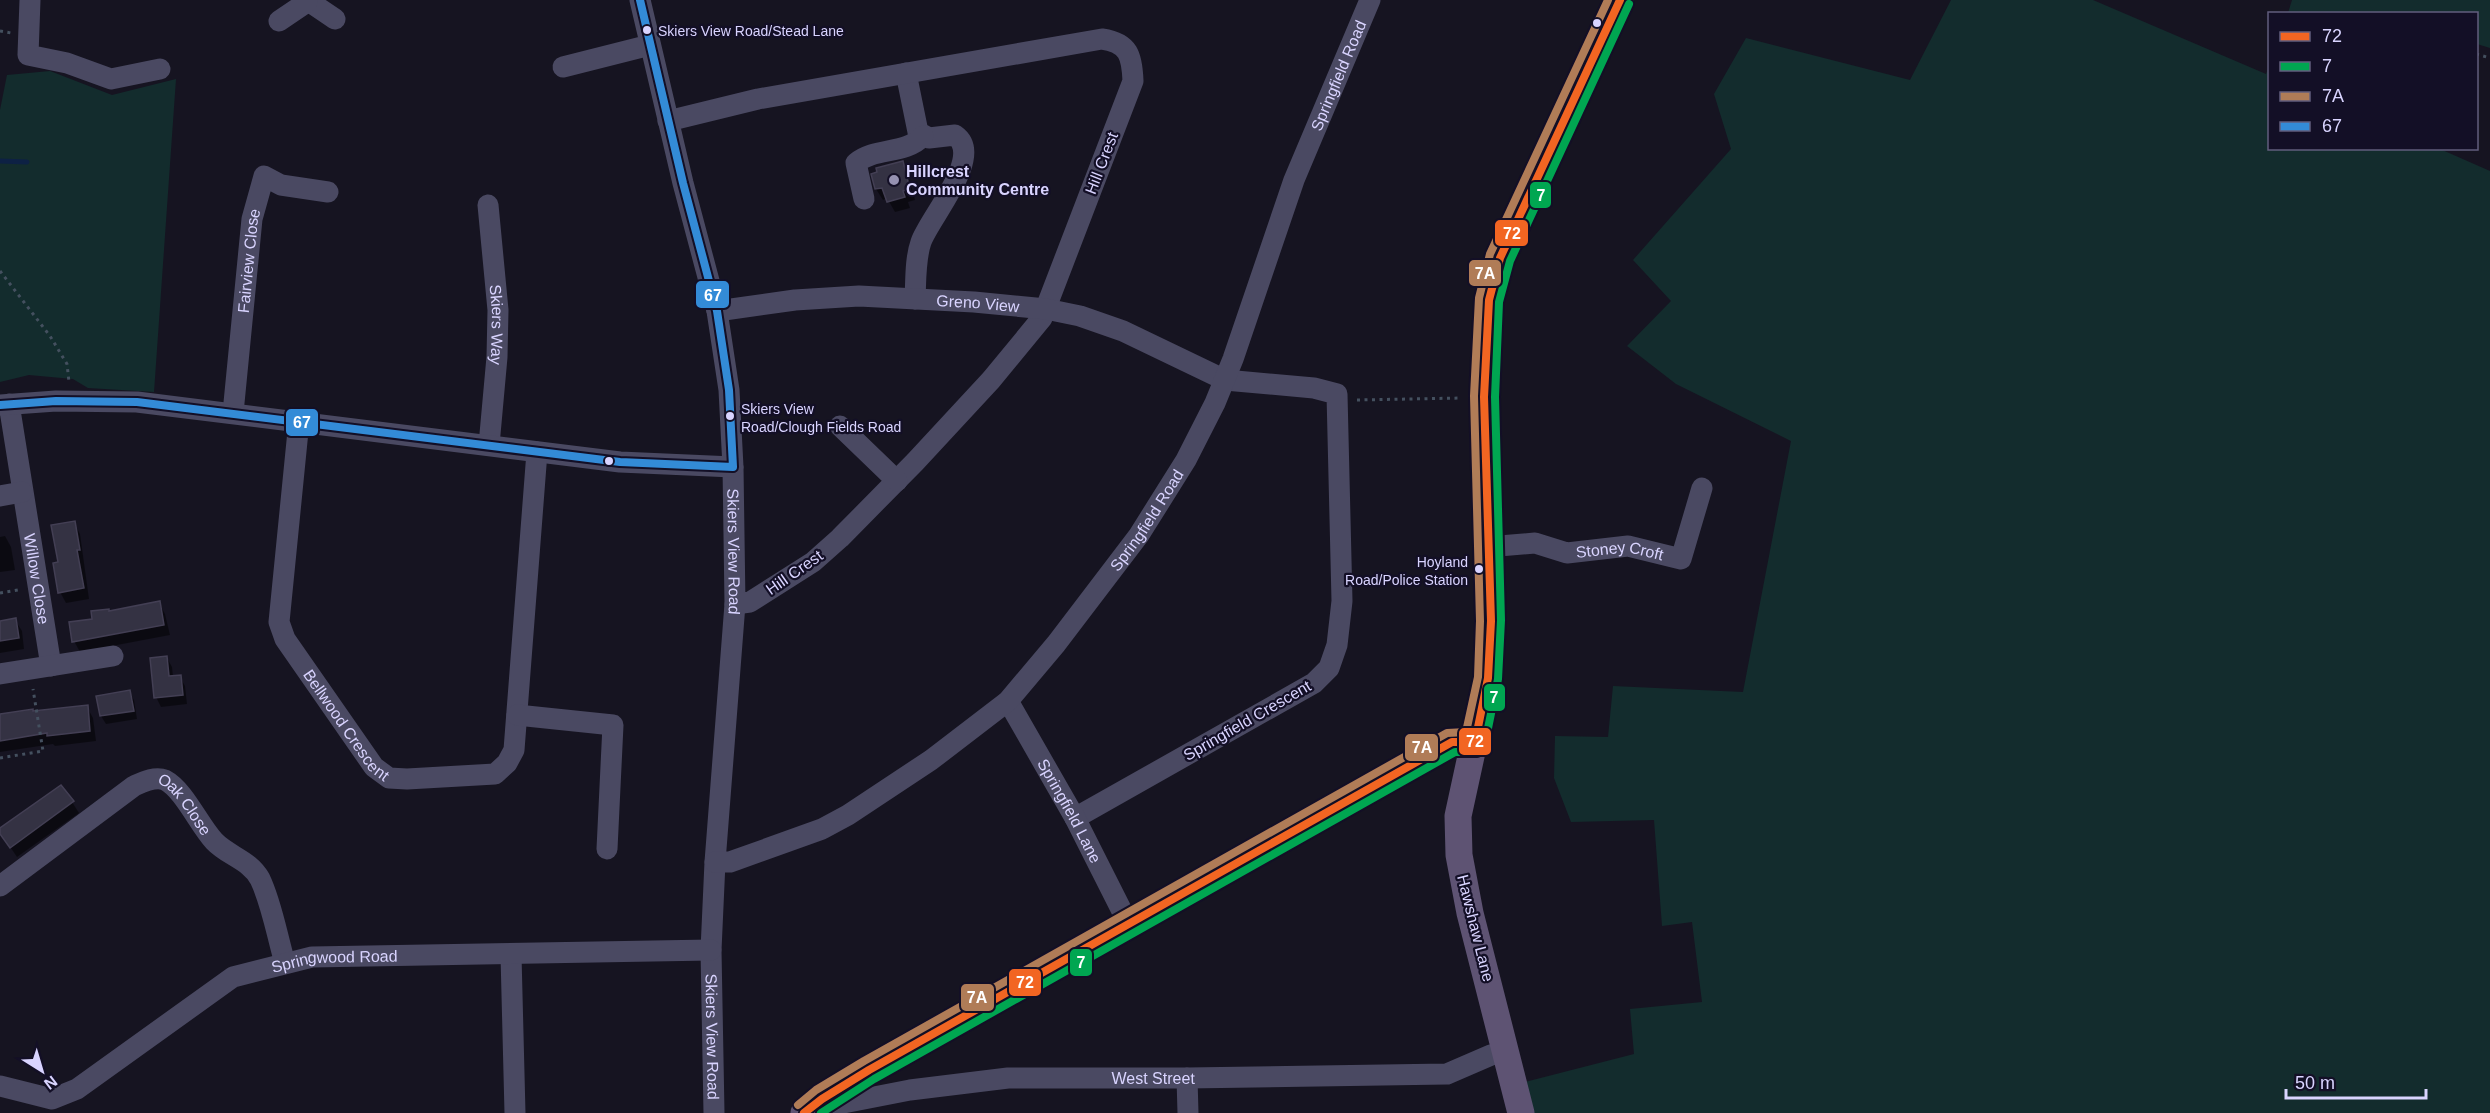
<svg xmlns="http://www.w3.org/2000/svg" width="2490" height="1113" font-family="Arial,sans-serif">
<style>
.green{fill:#132c2d}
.shadow{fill:#0007}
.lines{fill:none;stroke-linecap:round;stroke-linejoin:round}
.stream{stroke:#0d2144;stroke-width:5}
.building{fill:#343243;stroke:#433f54;stroke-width:1.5}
.path{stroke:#44505f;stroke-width:3;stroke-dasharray:3 4.5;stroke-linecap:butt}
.minor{stroke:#4a4962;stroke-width:21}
.major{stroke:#5e5373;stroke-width:27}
.bus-1-casing{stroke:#130f26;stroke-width:12}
.bus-2-casing{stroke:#130f26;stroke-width:12}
.bus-3-casing{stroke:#130f26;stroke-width:12}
.bus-4-casing{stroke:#130f26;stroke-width:12}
.bus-1{stroke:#f26522;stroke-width:8}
.bus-2{stroke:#00a651;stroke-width:8}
.bus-3{stroke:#b07c57;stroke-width:8}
.bus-4{stroke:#338bd7;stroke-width:8}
.bus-dot{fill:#d9d4ff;stroke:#130f26;stroke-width:2}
.poi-dot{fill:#9591b1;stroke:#130f26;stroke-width:2}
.labels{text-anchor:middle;stroke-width:4.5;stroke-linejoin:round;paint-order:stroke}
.bus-label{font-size:14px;fill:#d9d4ff;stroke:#130f26;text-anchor:start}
.street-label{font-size:16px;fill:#d9d4ff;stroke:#130f26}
.poi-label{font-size:16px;font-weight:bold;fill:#d9d4ff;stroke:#130f26;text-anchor:start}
.line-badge{stroke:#130f26;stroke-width:2}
.badge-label{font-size:16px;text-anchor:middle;font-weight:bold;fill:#fff}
</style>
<rect width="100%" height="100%" fill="#161421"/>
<g class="green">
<polygon points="1951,0 2093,0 2266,74 2269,66 2270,148 2440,149 2490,171 2490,1113 1524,1113 1517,1084 1634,1054 1630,1009 1702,1002 1692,922 1662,926 1654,820 1571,822 1554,778 1555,736 1608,737 1613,686 1743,692 1791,441 1676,384 1627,346 1671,301 1633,260 1731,149 1714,94 1746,38 1910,80"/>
<polygon points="2292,0 2490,0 2490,48 2477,44 2476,14 2288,13"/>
<polygon points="50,71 112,95 176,79 154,392 88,388 73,379 29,375 0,382 0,110 7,75"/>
</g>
<g class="shadow">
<polygon points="902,163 908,174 915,200 908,202 910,208 895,212 887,198 883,200 876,189"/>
<polygon points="74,523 80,534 89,599 66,603 60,592 60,564"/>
<polygon points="5,536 11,547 15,570 0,572 0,537"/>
<polygon points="159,603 165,614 170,635 80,652 74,641 110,613"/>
<polygon points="15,620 22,631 24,649 0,653 0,622"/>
<polygon points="167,658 172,667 173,677 180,677 185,686 187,704 161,707 156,697"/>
<polygon points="129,692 134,700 137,719 106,724 101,716 98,697"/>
<polygon points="87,707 93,718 96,741 55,746 53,744 0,752 0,715"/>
<polygon points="72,802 79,813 17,857 0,832 0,830"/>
</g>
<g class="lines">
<polyline class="stream" points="0,161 27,162"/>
</g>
<g class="building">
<polygon points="903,161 910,189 903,191 905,197 887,202 882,188 875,189 871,174 877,172 876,168"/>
<polygon points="75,521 80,550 77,550 84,588 58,593 53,563 58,562 51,525"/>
<polygon points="160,601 164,625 72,642 69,622 92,619 91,611 109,609 109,611"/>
<polygon points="16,618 19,638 0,641 0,621"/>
<polygon points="167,656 169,676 181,675 183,695 154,698 150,658"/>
<polygon points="130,690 134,711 100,716 96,696"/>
<polygon points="88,705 90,731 47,736 47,733 0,741 0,714 33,709 33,711"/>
<polygon points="61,785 74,801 10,848 0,834 0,828"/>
</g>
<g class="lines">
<g class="path">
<polyline points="0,31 11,33"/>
<polyline points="2476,54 2490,58"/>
<polyline points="0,271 50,336 67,364 69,382"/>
<polyline points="1357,400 1461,398"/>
<polyline points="0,593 18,590"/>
<polyline points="0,758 43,751 33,689"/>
</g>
<g class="minor">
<polyline points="30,0 28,55 67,63 111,79 160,69"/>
<polyline points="307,0 335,19"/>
<path id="s1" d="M640,0l43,183 34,128 12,79 4,77 2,137 -20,258 -4,88 3,163"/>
<polyline points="279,21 307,2"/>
<polyline points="563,67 650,45"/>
<path d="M906,73l12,59 11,6 26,-3c30,21 -26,83 -34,107 -6,17 -5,39 -6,57"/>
<path d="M668,121l90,-22 344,-60c27,4 30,17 31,42l-91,237 -51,62 -76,82 -75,76 -27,24 -63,40 -15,2"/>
<path d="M864,199l-8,-36c19,-16 49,-8 67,-27"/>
<path id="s2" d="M488,205l10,105 -1,47 -8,88"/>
<path id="s3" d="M717,311l78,-11 64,-4 115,6 72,7 34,7 43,15 102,49 89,8 23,6 5,207 -5,44 -8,23 -15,15 -239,135"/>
<path id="s4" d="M9,404l42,262"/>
<polyline points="0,405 56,401 137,402 620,462 733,467"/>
<path id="s5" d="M233,413l19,-194 12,-43 17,9 47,7"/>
<path id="s6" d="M299,421l-20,201 6,17 89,128 15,11 18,1 88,-5 12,-11 7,-13 23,-298"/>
<polyline points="840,426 897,481"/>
<polyline points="0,496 22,492"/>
<path id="s7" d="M1487,547l48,-4 32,10 61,-7 53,13 21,-71"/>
<polyline points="0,674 113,656"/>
<path id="s8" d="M1008,701l67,117 53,105"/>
<polyline points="517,715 613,725 607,849"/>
<path id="s9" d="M715,862h15l92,-33 26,-14 83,-55 77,-59 48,-57 83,-109 47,-75 29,-57 18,-44 61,-179 76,-180"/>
<path id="s10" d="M0,886l134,-100c9,-4 21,-10 31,-6 19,10 34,45 49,61 14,15 36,19 46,38 12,25 17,57 25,84"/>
<polyline points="511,955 515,1113"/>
<polyline points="1187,1078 1188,1113"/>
<path id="s11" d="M0,1086l52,13 25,-10 156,-112 79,-20 399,-7"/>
<path id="s12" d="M822,1099l16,5 72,-14 98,-12h179l260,-4 44,-19 16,-4"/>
</g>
<g class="major">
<polyline points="804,1113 822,1099 869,1070 1452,742 1475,742"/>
<polyline points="1521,1113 1470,913 1459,855 1458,816 1488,678 1491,621 1487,547 1484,397 1489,300 1500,258 1531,188 1620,0"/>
</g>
<defs>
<polyline id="bus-1" points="804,1113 822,1099 869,1070 1452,742 1475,742 1488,678 1491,621 1484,397 1489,300 1500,258 1620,0"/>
<polyline id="bus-2" points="821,1113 874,1079 1455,752 1477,752 1484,748 1498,679 1501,620 1495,397 1499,302 1510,261 1629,4"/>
<polyline id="bus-3" points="798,1105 816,1090 864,1061 1447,733 1466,732 1478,677 1480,621 1474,396 1479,298 1490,254 1608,0"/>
<polyline id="bus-4" points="0,405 56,401 137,402 620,462 733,467 729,390 717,311 683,183 640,0"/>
</defs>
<use href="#bus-1" class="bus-1-casing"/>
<use href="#bus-2" class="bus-2-casing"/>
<use href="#bus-3" class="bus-3-casing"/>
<use href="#bus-4" class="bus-4-casing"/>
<use href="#bus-1" class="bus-1"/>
<use href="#bus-2" class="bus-2"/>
<use href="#bus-3" class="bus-3"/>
<use href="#bus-4" class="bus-4"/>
</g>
<g class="bus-dot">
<circle cx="1597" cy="23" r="5"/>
<circle cx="647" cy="30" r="5"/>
<circle cx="730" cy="416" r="5"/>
<circle cx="609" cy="461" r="5"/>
<circle cx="1479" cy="569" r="5"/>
</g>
<circle class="poi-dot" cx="894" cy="180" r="6"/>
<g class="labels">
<g class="bus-label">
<text x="658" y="36">Skiers View Road/Stead Lane</text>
<text x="741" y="414">Skiers View<tspan x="741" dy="18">Road/Clough Fields Road</tspan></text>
<text x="1468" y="567" text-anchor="end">Hoyland<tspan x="1468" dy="18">Road/Police Station</tspan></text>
</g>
<g class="street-label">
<text dy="6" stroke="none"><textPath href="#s9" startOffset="1053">Springfield Road</textPath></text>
<text transform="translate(1101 163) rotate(-69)" y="6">Hill Crest</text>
<text dy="6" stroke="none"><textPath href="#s5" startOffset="153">Fairview Close</textPath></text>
<text dy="6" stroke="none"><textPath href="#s3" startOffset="262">Greno View</textPath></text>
<text dy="6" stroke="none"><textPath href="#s2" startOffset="120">Skiers Way</textPath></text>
<text dy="6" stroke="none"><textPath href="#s9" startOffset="567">Springfield Road</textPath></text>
<text dy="6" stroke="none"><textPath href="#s1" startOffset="562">Skiers View Road</textPath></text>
<text dy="6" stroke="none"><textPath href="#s7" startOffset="135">Stoney Croft</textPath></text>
<text transform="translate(794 572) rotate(-35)" y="6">Hill Crest</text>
<text dy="6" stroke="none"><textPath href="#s4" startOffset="177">Willow Close</textPath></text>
<text transform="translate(1247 720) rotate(-30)" y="6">Springfield Crescent</text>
<text dy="6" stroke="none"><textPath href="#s6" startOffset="326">Bellwood Crescent</textPath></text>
<text dy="6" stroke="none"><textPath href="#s10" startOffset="231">Oak Close</textPath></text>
<text dy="6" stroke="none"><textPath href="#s8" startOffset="126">Springfield Lane</textPath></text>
<text transform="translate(1476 928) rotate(76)" y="6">Hawshaw Lane</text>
<text dy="6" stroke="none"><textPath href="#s11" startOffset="376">Springwood Road</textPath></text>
<text dy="6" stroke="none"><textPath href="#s1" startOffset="1048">Skiers View Road</textPath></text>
<text dy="6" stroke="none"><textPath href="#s12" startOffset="334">West Street</textPath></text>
</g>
<g class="poi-label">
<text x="906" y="177">Hillcrest<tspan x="906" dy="18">Community Centre</tspan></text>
</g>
</g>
<g class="line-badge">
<rect x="1529" y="181" width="23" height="28" rx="6" fill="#00a651"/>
<rect x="1494" y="219" width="35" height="28" rx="6" fill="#f26522"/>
<rect x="1468" y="259" width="34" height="28" rx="6" fill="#b07c57"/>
<rect x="695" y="280" width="35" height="29" rx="6" fill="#338bd7"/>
<rect x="285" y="408" width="34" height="29" rx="6" fill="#338bd7"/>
<rect x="1483" y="683" width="23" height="29" rx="6" fill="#00a651"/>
<rect x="1458" y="727" width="34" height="29" rx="6" fill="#f26522"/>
<rect x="1404" y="733" width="35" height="29" rx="6" fill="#b07c57"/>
<rect x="1069" y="948" width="24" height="29" rx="6" fill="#00a651"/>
<rect x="1008" y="968" width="34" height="29" rx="6" fill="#f26522"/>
<rect x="960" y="983" width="35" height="29" rx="6" fill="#b07c57"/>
</g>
<g class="badge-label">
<text x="1541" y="201">7</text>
<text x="1512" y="239">72</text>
<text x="1485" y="279">7A</text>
<text x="713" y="301">67</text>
<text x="302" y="428">67</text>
<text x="1494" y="703">7</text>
<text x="1475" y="747">72</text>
<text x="1422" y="753">7A</text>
<text x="1081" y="968">7</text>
<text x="1025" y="988">72</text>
<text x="977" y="1003">7A</text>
</g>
<rect x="2268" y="12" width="210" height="138" fill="#130f26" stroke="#625e7d" stroke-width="1.5"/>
<rect x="2280" y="32" width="30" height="9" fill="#f26522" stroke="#625e7d" stroke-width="1.5"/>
<text x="2322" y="42" font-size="18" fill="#d9d4ff">72</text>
<rect x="2280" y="62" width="30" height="9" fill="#00a651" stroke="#625e7d" stroke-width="1.5"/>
<text x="2322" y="72" font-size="18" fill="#d9d4ff">7</text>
<rect x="2280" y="92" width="30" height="9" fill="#b07c57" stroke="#625e7d" stroke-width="1.5"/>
<text x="2322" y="102" font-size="18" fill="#d9d4ff">7A</text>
<rect x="2280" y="122" width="30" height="9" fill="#338bd7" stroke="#625e7d" stroke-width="1.5"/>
<text x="2322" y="132" font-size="18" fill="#d9d4ff">67</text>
<g transform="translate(42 1071) rotate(143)" stroke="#130f26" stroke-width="4.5" paint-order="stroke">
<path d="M0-4.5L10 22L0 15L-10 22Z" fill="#d9d4ff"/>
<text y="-9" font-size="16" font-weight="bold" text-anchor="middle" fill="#d9d4ff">N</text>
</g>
<path d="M2286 1089v9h140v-9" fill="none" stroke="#d9d4ff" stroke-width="3"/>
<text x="2295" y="1089" font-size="18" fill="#d9d4ff" stroke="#130f26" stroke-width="4.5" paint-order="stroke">50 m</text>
</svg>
